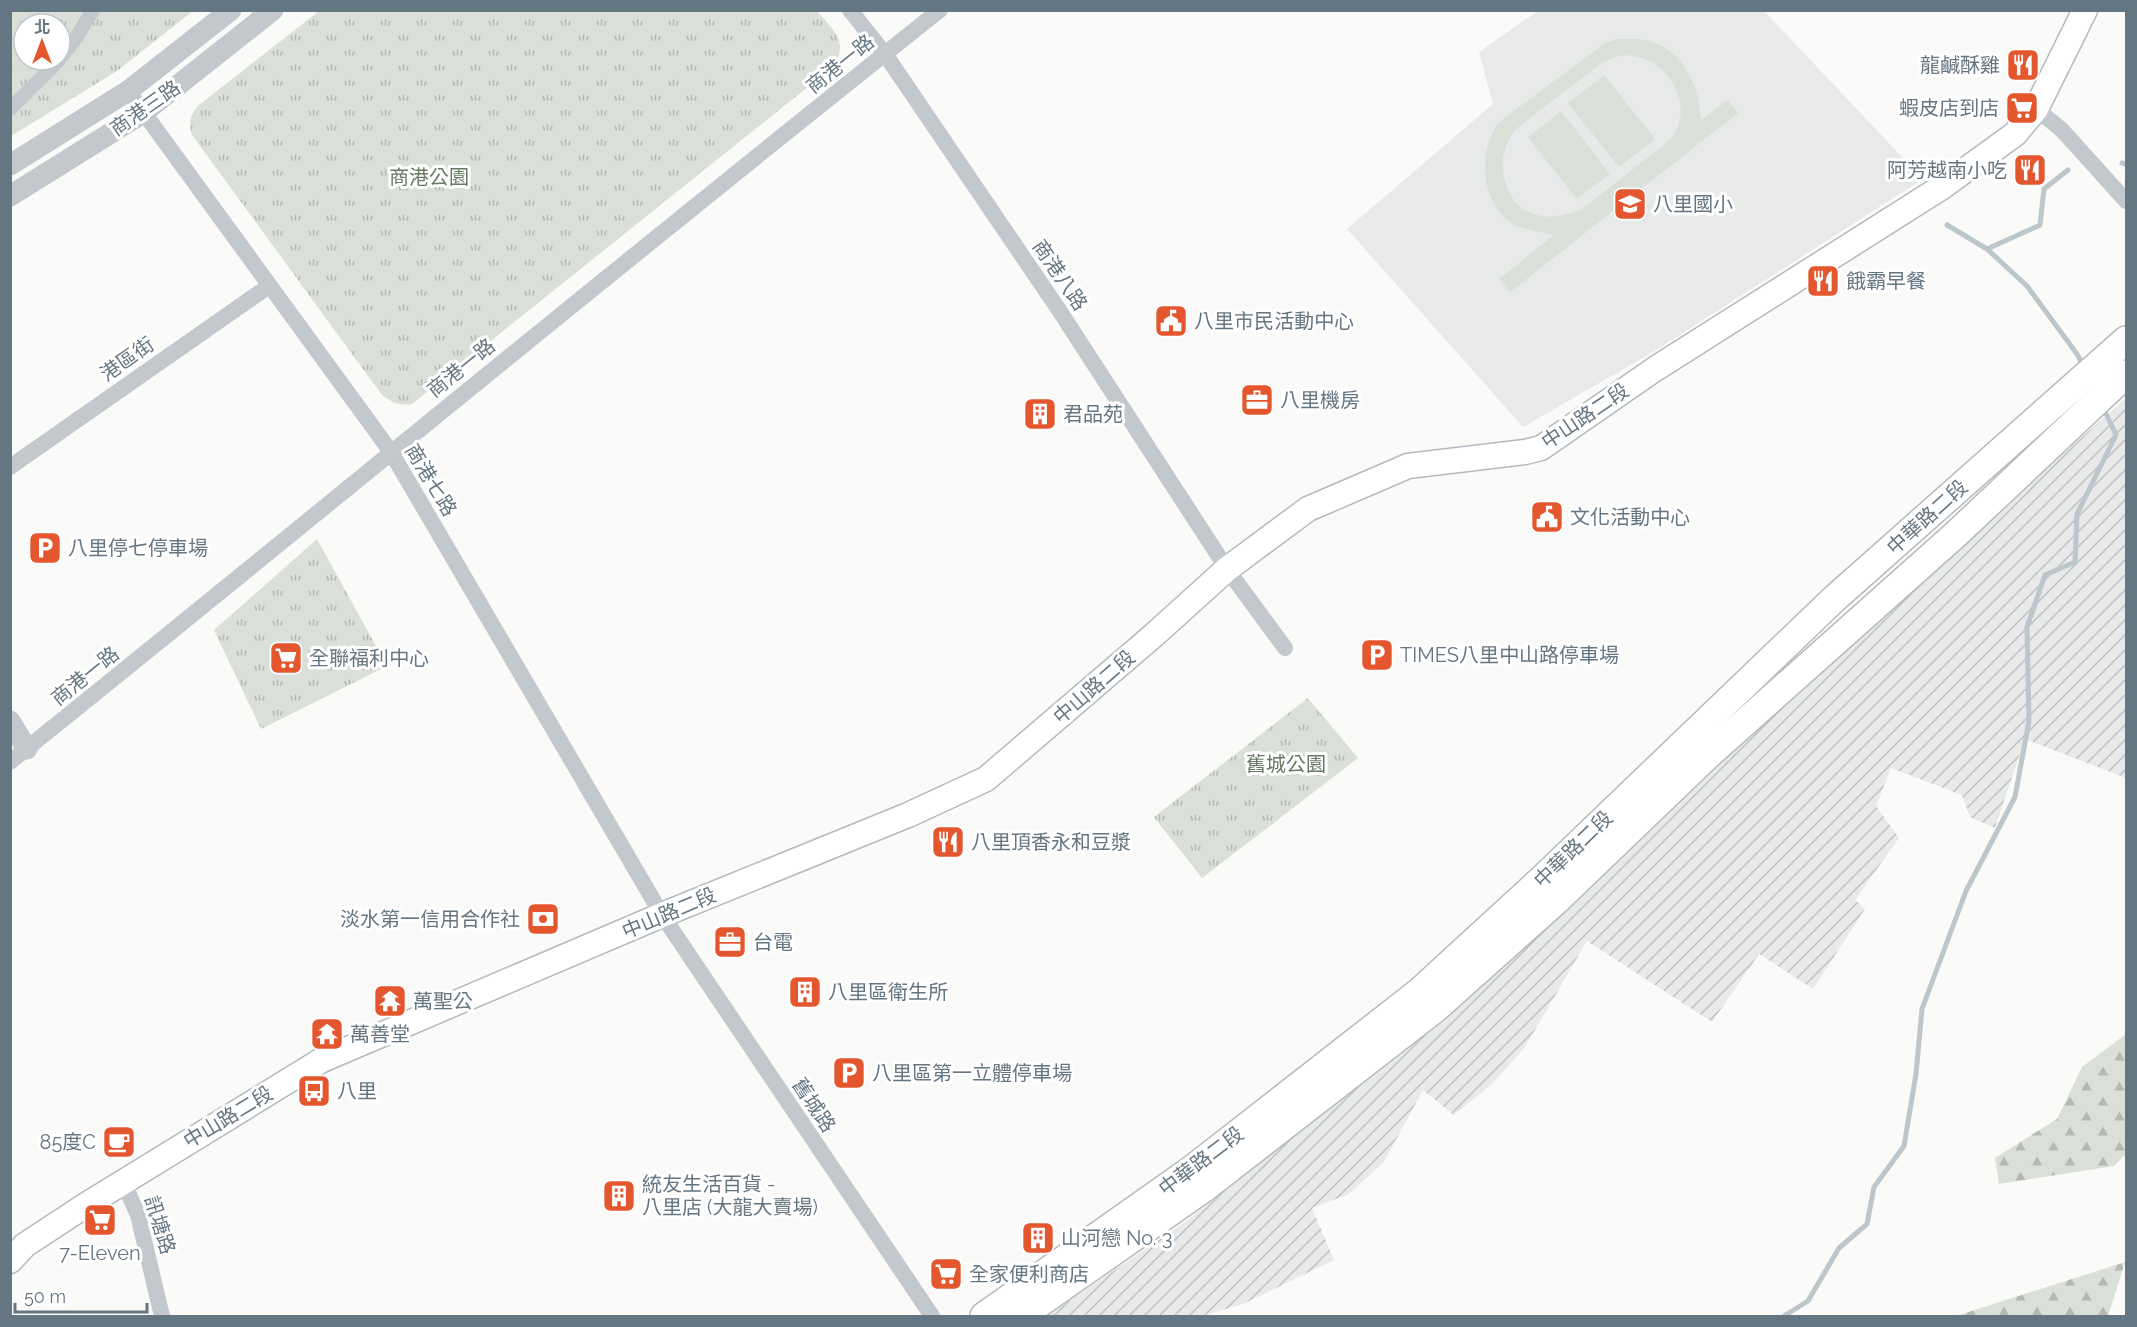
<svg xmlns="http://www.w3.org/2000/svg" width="2137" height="1327" font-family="Raleway,'Noto Sans TC',sans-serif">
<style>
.built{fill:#e8e9e9}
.industrial{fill:url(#industrial-furrows)}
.grass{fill:url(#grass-tufts);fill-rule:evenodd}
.forest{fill:url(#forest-firs)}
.garden{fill:#dadfd7;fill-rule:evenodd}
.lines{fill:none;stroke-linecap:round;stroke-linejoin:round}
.stream{stroke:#bbc7cb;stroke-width:5}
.secondary-casing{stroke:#b3babf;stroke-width:27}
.primary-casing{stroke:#b5babe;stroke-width:30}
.pedestrian{stroke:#c3c8cc;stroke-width:14}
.minor{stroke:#c3c8cc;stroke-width:16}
.tertiary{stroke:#c3c8cc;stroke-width:21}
.secondary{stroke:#fff;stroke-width:24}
.primary{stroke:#fff;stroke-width:27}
.labels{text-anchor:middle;stroke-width:6;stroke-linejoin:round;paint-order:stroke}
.street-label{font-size:20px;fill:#657683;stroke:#fff}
.poi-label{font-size:20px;fill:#657683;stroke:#fff;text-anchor:start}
.park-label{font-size:20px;fill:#687a64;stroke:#fff}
</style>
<defs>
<pattern id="industrial-furrows" width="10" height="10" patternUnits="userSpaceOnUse" patternTransform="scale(1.5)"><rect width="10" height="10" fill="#e8e9e9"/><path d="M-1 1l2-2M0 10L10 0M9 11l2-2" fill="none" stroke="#c0c1c2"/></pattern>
<pattern id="grass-tufts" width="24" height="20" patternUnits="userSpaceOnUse" patternTransform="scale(1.5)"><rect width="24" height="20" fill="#dadfd7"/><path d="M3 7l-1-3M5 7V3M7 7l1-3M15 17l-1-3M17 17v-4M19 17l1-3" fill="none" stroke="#b4b9b4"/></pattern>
<pattern id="forest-firs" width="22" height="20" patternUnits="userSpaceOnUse" patternTransform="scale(1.5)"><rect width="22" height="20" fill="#dadfd7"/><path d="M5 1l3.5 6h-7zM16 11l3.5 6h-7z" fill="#b4b9b4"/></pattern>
</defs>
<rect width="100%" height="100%" fill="#fafaf8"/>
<polygon class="built" points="1538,11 1764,11 1923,179 1653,352 1523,427 1347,229 1493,104 1479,52"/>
<polygon class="industrial" points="2126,398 2126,778 2025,739 1995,828 1970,817 1962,795 1891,768 1876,806 1899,838 1855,900 1865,909 1813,989 1759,954 1712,1022 1587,941 1525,1047 1492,1084 1454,1115 1423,1090 1384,1162 1349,1194 1312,1208 1334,1260 1243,1304 1202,1316 1047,1316 1188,1220 1401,1049 1499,965 1820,671"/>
<g class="grass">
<path d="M11,11h182l-76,60 -106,65zM24,24h36v36h-36z"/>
<path d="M319,11h498c16,19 32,30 17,55l-422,338c-13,2 -19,-1 -30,-9l-190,-260c-4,-13 -2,-20 7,-30z"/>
<polygon points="317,539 387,666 261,729 214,630"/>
<polygon points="1308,698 1358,758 1202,878 1154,817"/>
</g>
<g class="forest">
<polygon points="2126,1034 2126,1154 2114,1166 1999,1184 1995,1158 2057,1119 2082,1067"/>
<polygon points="2125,1262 2108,1316 1956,1316"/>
</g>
<g class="garden">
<path d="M1619,39c11,0 23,-1 33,3 34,11 47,46 49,78l27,-20 10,13 -228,179 -11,-13 55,-44c-13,-3 -28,-4 -41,-11 -29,-17 -35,-63 -20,-92 2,-5 7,-10 11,-14l101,-75zM1624,55c8,1 16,2 23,5 27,11 44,49 27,74 -2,4 -7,7 -10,11 -19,15 -38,30 -58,45 -8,6 -16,15 -25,19 -29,14 -65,10 -75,-25 -7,-20 -3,-38 10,-55l83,-64 13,-7z"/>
<polygon points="1604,75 1655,139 1619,167 1568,103"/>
<polygon points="1561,111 1610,174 1577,199 1528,137"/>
</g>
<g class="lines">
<g class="stream">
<polyline points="2122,163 2126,164"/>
<polyline points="1947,225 1987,249 2040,225 2044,189 2068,170"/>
<polyline points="1987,249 2027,286 2077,354 2083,365"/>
<polyline points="1784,1316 1808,1301 1839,1248 1867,1224 1874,1187 1904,1146 1916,1074 1922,1009 1966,891 2015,797 2029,721 2027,627 2045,575 2075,562 2077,514 2116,435 2104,409"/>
</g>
<defs>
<polyline id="secondary" points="10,1261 25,1245 86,1205 322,1060 662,915 908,815 986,779 1154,635 1227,569 1308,509 1408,466 1525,452 1541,448 1655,369 1942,187 2015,134 2036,109 2085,10"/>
<g id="primary">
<polyline points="984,1316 1191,1170 1419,992 1541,880 1834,599 2126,340"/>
<polyline points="1021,1316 1203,1189 1436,1008 1556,901 1707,756 1955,535 2126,374"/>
</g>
</defs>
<use href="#secondary" class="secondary-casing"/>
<use href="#primary" class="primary-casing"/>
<g class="pedestrian">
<polyline points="60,58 74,41 93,10"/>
<polyline points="10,109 59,60"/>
</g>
<g class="minor">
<polyline points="850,10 885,54 1059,310 1227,569 1285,648"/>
<polyline points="128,91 391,452 662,915 932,1316"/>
<polyline points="2036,109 2062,130 2126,201"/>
<polyline points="10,467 269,286"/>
<path d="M10,762c311,-250 618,-505 930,-752"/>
<polyline points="123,1181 138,1215 162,1316"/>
</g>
<g class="tertiary">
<polyline points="10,165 128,91 231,10"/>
<polyline points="10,196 143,113 273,10"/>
<polyline points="10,721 27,749"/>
</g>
<use href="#secondary" class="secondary"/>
<use href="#primary" class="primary"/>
</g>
<defs>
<symbol id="restaurant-square" viewBox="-11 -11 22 22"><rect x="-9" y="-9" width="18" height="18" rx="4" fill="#e4572e" stroke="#fff"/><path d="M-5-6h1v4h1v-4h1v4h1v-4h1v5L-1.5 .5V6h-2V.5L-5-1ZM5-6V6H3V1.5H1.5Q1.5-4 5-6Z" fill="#fff"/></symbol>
<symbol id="supermarket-square" viewBox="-11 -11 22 22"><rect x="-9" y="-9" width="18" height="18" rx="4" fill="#e4572e" stroke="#fff"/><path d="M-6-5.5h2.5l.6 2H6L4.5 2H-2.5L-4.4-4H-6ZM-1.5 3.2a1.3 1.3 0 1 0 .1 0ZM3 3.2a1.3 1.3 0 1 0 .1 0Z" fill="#fff"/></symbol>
<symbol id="school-square" viewBox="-11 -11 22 22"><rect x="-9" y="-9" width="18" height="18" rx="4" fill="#e4572e" stroke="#fff"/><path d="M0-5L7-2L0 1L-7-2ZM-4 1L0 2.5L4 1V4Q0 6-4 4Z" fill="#fff"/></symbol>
<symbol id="civic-square" viewBox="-11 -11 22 22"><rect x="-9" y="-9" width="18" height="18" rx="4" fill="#e4572e" stroke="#fff"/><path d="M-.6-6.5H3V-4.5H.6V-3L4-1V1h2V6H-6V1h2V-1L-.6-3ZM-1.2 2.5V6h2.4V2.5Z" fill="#fff"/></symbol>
<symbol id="office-square" viewBox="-11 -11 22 22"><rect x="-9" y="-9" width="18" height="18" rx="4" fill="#e4572e" stroke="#fff"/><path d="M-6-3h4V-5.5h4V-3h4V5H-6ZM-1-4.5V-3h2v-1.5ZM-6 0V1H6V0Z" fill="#fff"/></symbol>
<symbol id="building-square" viewBox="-11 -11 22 22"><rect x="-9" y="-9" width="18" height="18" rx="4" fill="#e4572e" stroke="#fff"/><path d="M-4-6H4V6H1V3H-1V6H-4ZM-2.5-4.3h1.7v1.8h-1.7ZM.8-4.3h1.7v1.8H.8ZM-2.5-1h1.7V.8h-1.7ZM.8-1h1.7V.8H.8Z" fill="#fff"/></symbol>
<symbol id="parking-square" viewBox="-11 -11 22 22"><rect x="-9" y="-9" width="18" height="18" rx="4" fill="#e4572e" stroke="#fff"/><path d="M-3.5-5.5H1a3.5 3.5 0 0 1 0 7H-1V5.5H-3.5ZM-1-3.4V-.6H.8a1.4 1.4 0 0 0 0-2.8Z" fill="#fff"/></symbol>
<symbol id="bank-square" viewBox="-11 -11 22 22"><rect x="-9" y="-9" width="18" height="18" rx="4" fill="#e4572e" stroke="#fff"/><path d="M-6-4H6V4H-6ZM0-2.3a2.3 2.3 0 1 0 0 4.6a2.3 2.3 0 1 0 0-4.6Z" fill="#fff"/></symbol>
<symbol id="temple-square" viewBox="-11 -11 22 22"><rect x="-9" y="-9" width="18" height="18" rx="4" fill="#e4572e" stroke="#fff"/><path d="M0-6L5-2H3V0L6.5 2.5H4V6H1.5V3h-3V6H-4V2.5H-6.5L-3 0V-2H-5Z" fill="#fff"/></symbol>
<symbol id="bus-square" viewBox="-11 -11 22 22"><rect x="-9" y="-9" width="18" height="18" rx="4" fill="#e4572e" stroke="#fff"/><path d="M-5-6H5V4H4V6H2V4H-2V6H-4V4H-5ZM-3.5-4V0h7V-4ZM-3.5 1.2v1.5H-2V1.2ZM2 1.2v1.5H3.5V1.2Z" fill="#fff"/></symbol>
<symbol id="cafe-square" viewBox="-11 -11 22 22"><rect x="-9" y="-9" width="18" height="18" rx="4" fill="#e4572e" stroke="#fff"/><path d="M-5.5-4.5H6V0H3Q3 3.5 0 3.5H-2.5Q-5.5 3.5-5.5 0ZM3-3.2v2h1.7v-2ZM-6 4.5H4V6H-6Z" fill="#fff"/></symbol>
</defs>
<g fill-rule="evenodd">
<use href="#restaurant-square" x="2004" y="46" width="38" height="38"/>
<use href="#supermarket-square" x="2003" y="89" width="38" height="38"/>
<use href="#restaurant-square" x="2011" y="151" width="38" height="38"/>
<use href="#school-square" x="1611" y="185" width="38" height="38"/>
<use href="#restaurant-square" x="1804" y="262" width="38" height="38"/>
<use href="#civic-square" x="1152" y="302" width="38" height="38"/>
<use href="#office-square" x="1238" y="381" width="38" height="38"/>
<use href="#building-square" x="1021" y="395" width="38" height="38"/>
<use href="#civic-square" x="1528" y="498" width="38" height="38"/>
<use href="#parking-square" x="26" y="529" width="38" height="38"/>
<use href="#parking-square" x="1358" y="636" width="38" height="38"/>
<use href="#supermarket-square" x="267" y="639" width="38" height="38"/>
<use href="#restaurant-square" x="929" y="823" width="38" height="38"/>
<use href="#bank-square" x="524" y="900" width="38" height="38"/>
<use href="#office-square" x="711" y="923" width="38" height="38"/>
<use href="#building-square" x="786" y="973" width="38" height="38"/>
<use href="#temple-square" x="371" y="982" width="38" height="38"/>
<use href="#temple-square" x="308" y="1015" width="38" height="38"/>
<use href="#parking-square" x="830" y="1054" width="38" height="38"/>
<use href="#bus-square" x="295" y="1072" width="38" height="38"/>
<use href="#cafe-square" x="100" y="1123" width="38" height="38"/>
<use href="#building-square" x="600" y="1177" width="38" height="38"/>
<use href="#supermarket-square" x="81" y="1201" width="38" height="38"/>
<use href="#building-square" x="1019" y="1219" width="38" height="38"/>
<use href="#supermarket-square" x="927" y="1255" width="38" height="38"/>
</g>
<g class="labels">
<g class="street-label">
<text transform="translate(840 64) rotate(-39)" y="7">商港一路</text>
<text transform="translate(145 108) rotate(-35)" y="7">商港三路</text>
<text transform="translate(1060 275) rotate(56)" y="7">商港八路</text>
<text transform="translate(127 359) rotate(-35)" y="7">港區街</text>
<text transform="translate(461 368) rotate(-39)" y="7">商港一路</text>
<text transform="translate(1585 416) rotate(-34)" y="7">中山路二段</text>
<text transform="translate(431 480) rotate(59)" y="7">商港七路</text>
<text transform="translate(1927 517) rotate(-42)" y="7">中華路二段</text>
<text transform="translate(85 676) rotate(-39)" y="7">商港一路</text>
<text transform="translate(1094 687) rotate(-41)" y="7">中山路二段</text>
<text transform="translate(1573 849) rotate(-44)" y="7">中華路二段</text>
<text transform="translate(669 913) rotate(-23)" y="7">中山路二段</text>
<text transform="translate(814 1105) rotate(56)" y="7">舊城路</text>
<text transform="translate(228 1117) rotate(-31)" y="7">中山路二段</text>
<text transform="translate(1201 1161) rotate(-37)" y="7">中華路二段</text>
<text transform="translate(160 1225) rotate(73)" y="7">訊塘路</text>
</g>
<g class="poi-label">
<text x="2000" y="72" text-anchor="end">龍鹹酥雞</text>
<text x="1999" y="115" text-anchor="end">蝦皮店到店</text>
<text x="2007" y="177" text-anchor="end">阿芳越南小吃</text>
<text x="1653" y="211">八里國小</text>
<text x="1846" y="288">餓霸早餐</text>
<text x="1194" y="328">八里市民活動中心</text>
<text x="1280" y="407">八里機房</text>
<text x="1063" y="421">君品苑</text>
<text x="1570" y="524">文化活動中心</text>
<text x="68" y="555">八里停七停車場</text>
<text x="1400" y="662">TIMES八里中山路停車場</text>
<text x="309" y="665">全聯福利中心</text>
<text x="971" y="849">八里頂香永和豆漿</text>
<text x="520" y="926" text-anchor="end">淡水第一信用合作社</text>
<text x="753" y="949">台電</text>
<text x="828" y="999">八里區衛生所</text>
<text x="413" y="1008">萬聖公</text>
<text x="350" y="1041">萬善堂</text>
<text x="872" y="1080">八里區第一立體停車場</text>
<text x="337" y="1098">八里</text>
<text x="96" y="1149" text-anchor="end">85度C</text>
<text x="642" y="1191">統友生活百貨 -<tspan x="642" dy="23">八里店 (大龍大賣場)</tspan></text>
<text x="1061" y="1245">山河戀 No. 3</text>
<text x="100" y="1260" text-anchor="middle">7-Eleven</text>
<text x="969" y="1281">全家便利商店</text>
</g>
<g class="park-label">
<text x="429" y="184">商港公園</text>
<text x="1286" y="771">舊城公園</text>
</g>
</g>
<rect width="2137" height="1327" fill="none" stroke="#657683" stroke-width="24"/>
<g transform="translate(42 42)"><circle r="28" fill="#ffffff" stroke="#c1c8cd" stroke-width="1.5"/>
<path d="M0-4.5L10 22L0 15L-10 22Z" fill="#e4572e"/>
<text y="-9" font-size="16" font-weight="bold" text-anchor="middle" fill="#657683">北</text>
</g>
<path d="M15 1303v9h132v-9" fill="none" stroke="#657683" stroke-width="3"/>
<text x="24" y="1303" font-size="18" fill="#657683" stroke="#ffffff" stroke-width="4.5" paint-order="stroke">50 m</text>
</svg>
